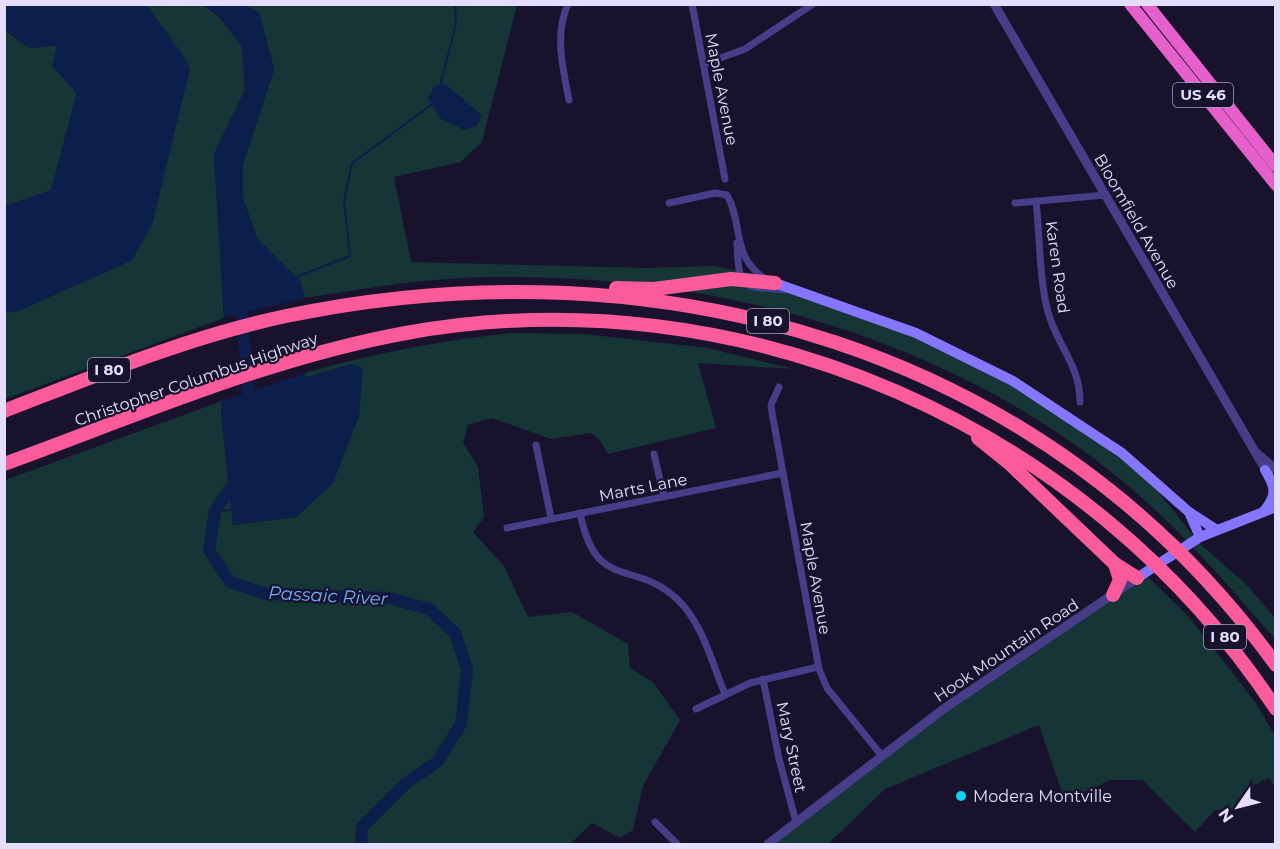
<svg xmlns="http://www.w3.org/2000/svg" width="1280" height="849" font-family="Montserrat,sans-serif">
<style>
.green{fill:#153536}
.water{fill:#0c1e4b}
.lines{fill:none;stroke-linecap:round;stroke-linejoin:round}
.stream{stroke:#0c1e4b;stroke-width:2}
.river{stroke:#0c1e4b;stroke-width:12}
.minor{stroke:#473e8a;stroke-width:7}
.tertiary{stroke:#473e8a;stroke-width:9}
.secondary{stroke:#8476fd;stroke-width:10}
.trunk{stroke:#e660cc;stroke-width:12}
.motorway{stroke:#fc5b9b;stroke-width:14}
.poi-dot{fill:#0dd1fb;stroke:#18122c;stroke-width:2}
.labels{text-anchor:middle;stroke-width:4.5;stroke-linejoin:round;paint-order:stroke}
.shield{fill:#18122c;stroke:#a7a0bf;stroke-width:1.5}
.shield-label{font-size:15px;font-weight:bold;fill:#e4ddfe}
.street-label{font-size:16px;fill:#e4ddfe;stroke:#18122c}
.poi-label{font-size:16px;fill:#e4ddfe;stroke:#18122c;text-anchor:start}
.water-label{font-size:18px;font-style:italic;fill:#6daffd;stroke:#18122c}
</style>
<rect width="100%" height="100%" fill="#18122c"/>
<g class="green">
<polygon points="146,5 203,5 218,16 242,46 245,90 214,154 224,318 5,399 4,313 20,310 132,260 190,69 182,54"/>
<path d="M245,5h272l-35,137 -21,20 -67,15 17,85 236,6 67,-2 55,11 99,36 148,69 120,82 64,80 47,41 28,33v21c-43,-49 -85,-99 -134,-142 -175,-155 -416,-223 -646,-220 -64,0 -127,11 -190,21l-5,-17 -43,-43 -14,-39v-35l31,-95 -15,-56z"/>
<polygon points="4,30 30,48 58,45 52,66 77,93 51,191 5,206"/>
<path d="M510,333l75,1 123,14 86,21 -96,-6 18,65 -108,26 -8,-14 -9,-7 -40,6 -59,-21 -24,7 -5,18 15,24 6,50 -11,15 31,34 24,51 44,-5 56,32 2,24 23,14 27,38 -37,66 -10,44 -13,8 -28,-15 -22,21h-565v-364l217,-79 -1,12 12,112 63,-8 37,-34 19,-119 -48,14 1,-5c68,-20 135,-32 205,-40z"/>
<polygon points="1144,573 1188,616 1256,703 1275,736 1275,787 1269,778 1254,785 1247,810 1215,810 1195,832 1142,780 1110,780 1065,801 1039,725 885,789 828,844 767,844 948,703"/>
</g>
<g class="water">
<polygon points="5,4 146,5 182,54 190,69 152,225 132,260 20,310 5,313 5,206 51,190 77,93 52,66 57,45 30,48 5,30"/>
<polygon points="203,5 245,5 259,13 274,69 243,164 243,199 257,238 300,281 305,298 224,318 214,154 245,90 242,47 219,16"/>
<polygon points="445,84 482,115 477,126 464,130 441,119 428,99 434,86"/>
<polygon points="352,364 363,368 359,416 333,483 296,517 233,525 221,412 222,401 305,373 305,378"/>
</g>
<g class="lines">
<g class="stream">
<polyline points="440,86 456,24 455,4"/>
<polyline points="294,278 350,256 344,201 352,163 434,103"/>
<polyline points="215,511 232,510"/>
</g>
<g class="river">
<polyline points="241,298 249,406"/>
<polyline points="237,478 215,511 209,550 230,582 266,594 389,598 429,609 455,633 467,669 461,724 437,762 405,784 362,827 361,844"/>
</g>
<g class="minor">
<path d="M568,4c-14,30 -5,65 1,96"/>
<polyline points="692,4 725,179"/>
<polyline points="704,64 745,49 813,4"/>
<path d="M1036,201c4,35 3,78 12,111 9,34 32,52 32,90"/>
<path d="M669,203l46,-10 12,2c17,30 3,62 40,85"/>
<polyline points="1015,203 1105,195"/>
<path d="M737,243c2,50 6,43 49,47"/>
<polyline points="779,387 771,405 772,413 819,669 827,688 882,756"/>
<polyline points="536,445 551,518"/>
<polyline points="654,454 664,497"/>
<path d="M580,513c16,80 53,45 97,86 25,23 35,64 48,95"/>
<polyline points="507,528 783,473"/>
<polyline points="763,679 779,759 796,822"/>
<polyline points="696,709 750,683 818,667"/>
<polyline points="655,822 677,844"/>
</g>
<g class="tertiary">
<polyline points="994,4 1268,474"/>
<polyline points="1257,453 1276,470"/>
<polyline points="768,844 942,710 1137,578"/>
</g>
<g class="secondary">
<polyline points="775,283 916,333 1013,381 1122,453 1189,512 1217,530"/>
<path d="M1264,511c13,-16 12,-23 1,-41"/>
<polyline points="1189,512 1200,537"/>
<polyline points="1137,578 1200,537 1276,507"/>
</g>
<g class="trunk">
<polyline points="1130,4 1276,185"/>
<polyline points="1147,4 1276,166"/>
</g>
<g class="motorway">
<polyline points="616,288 654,289 731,279 775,283"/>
<path d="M4,411c93,-36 184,-74 282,-95 374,-78 761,32 990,349"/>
<polyline points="978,438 1009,463 1115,564 1137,578"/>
<path d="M4,464c132,-48 264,-106 402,-131 335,-61 683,92 870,376"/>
<polyline points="1113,595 1120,580 1115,564"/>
</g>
</g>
<circle class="poi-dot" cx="961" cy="796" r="6"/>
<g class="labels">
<g class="shield">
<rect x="1173" y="83" width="60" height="24" rx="4.5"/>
<rect x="747" y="309" width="42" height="24" rx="4.5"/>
<rect x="88" y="358" width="42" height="24" rx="4.5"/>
<rect x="1204" y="625" width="42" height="24" rx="4.5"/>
</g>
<g class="shield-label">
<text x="1203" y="100">US 46</text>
<text x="768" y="326">I 80</text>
<text x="109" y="375">I 80</text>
<text x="1225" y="642">I 80</text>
</g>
<g class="street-label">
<text transform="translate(722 89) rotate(79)" y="6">Maple Avenue</text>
<text transform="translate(1137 221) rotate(60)" y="6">Bloomfield Avenue</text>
<text transform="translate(1058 267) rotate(82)" y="6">Karen Road</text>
<text transform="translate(196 379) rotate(-19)" y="6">Christopher Columbus Highway</text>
<text transform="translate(643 487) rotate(-11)" y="6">Marts Lane</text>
<text transform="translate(816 578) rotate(80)" y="6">Maple Avenue</text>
<text transform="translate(1006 650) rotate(-34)" y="6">Hook Mountain Road</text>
<text transform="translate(792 747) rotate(78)" y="6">Mary Street</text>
</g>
<g class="poi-label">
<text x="973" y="802">Modera Montville</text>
</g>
<g class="water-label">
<text transform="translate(328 596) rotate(3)" y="6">Passaic River</text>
</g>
</g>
<rect width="1280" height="849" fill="none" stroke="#e4ddfe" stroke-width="12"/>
<g transform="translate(1238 807) rotate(235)" stroke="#18122c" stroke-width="4.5" paint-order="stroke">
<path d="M0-4.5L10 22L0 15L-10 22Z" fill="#e4ddfe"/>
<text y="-9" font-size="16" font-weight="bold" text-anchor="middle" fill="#e4ddfe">N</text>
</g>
</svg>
